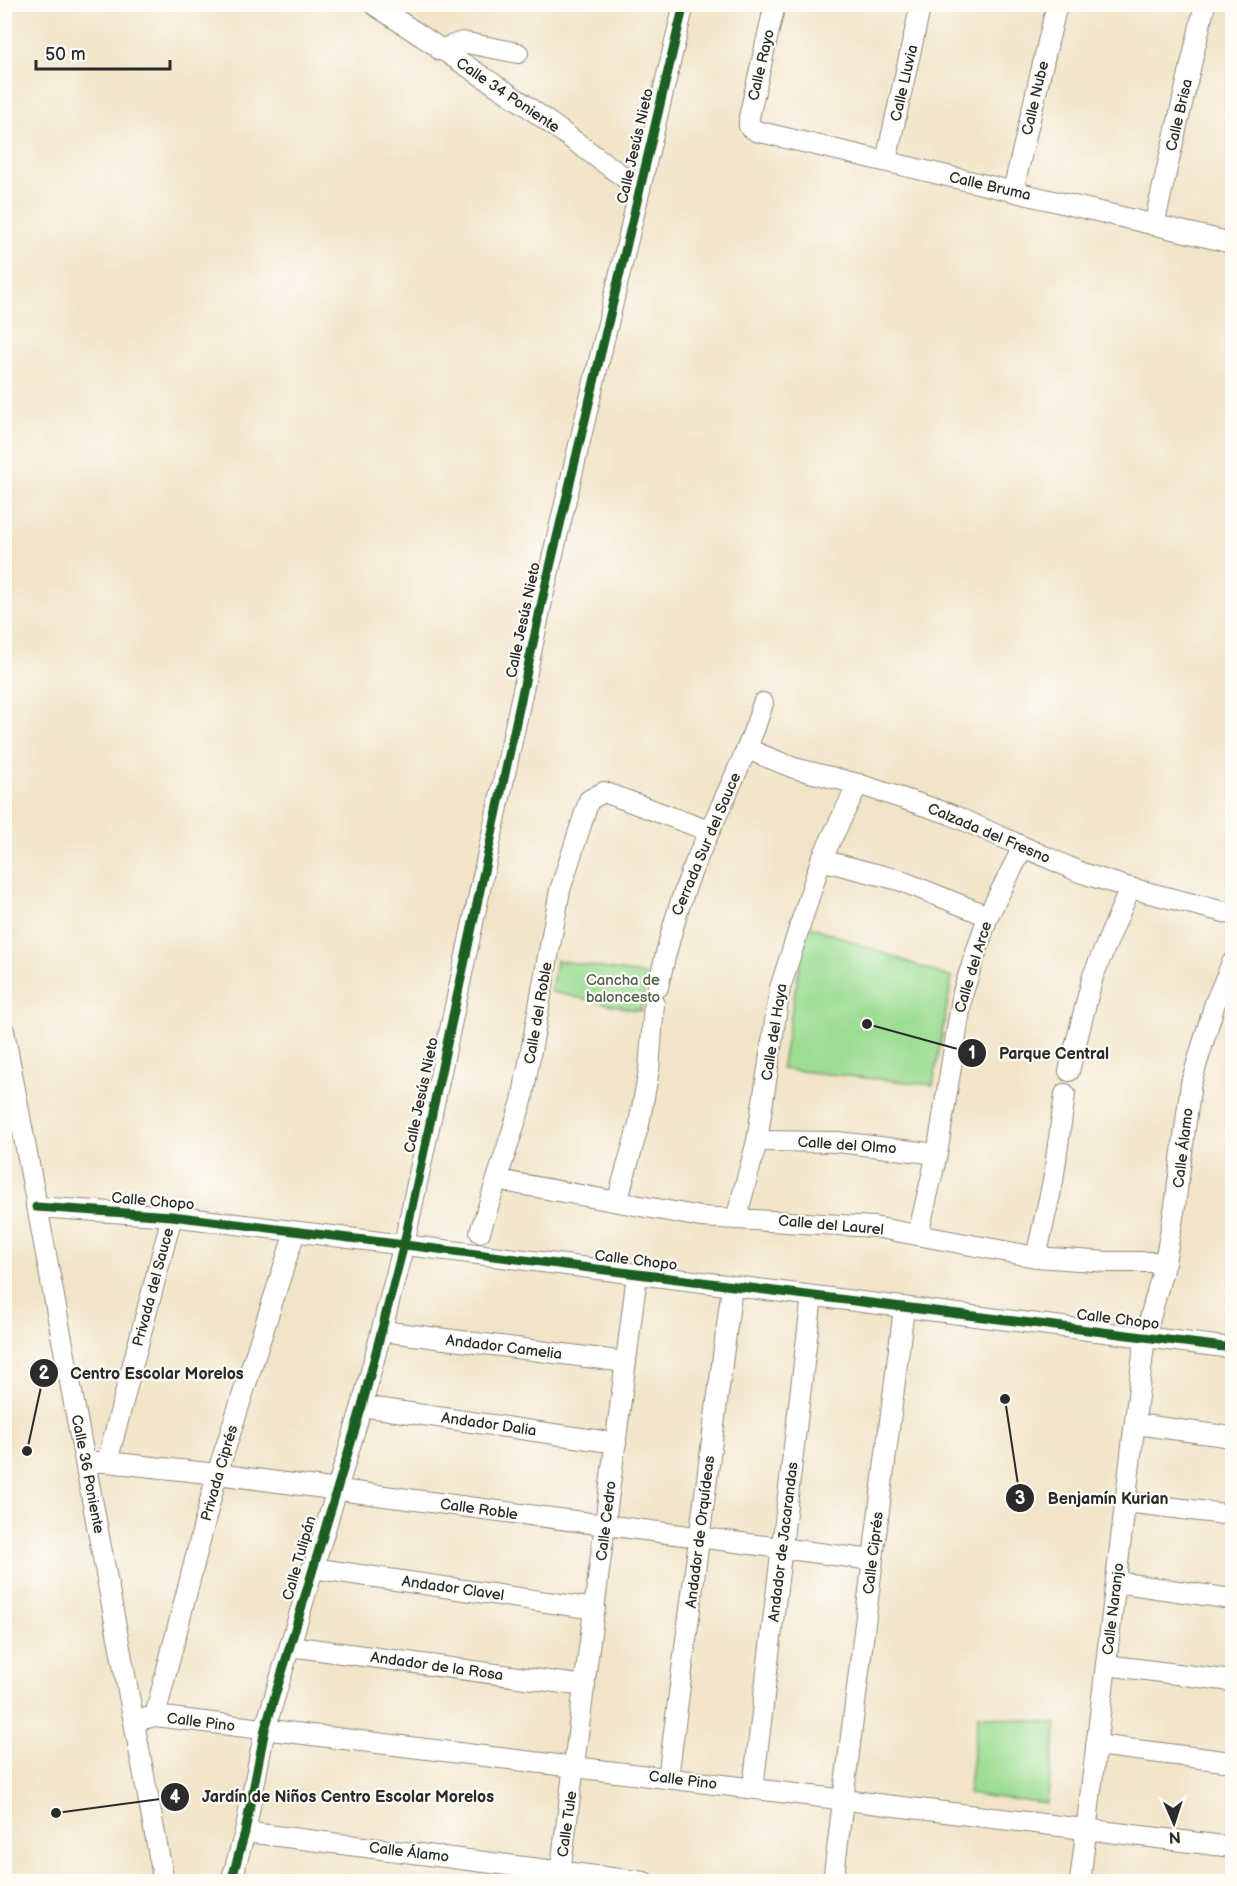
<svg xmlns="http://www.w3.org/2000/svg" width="1237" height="1886" font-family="'Balsamiq Sans',sans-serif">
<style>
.green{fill:#9cdd93;stroke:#64845f;stroke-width:1.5}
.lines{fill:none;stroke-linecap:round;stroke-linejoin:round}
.street-casing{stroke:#8e887a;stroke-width:22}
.street{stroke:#fff;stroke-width:20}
.cycleway-casing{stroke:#fdfcf7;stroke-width:13}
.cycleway{stroke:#1b5e20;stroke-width:9}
.labels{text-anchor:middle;stroke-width:4.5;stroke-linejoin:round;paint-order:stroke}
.street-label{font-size:15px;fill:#2b2b2b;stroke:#fdfcf7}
.park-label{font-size:15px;fill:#4d604a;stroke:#fdfcf7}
.leader{fill:none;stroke:#2b2b2b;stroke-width:2}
.callout-dot{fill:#2b2b2b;stroke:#fdfcf7;stroke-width:2}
.mark-label{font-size:18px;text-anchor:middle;font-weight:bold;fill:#fff}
.callout-label{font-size:16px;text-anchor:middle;font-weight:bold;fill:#2b2b2b;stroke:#fdfcf7;stroke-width:4.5;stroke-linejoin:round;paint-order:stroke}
</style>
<rect width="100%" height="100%" fill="#fdfcf7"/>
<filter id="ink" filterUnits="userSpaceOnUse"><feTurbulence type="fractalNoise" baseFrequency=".0167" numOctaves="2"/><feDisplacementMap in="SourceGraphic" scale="12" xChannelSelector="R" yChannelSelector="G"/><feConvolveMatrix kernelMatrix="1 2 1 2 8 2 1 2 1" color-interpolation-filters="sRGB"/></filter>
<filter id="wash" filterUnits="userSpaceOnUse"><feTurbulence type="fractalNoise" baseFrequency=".008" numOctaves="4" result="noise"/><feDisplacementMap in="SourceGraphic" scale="24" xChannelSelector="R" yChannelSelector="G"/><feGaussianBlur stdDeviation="1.35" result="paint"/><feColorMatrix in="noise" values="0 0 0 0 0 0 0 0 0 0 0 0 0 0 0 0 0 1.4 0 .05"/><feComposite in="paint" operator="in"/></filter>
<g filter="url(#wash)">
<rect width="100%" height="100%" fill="#f2e4c8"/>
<g class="green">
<polygon points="807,925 952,978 933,1085 781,1069"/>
<polygon points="556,960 646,975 641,1011 551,992"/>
<polygon points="978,1715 1057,1724 1047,1803 968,1794"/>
</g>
</g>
<g filter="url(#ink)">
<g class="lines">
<defs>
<g id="street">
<polyline points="373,4 524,104 640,189"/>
<polyline points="775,4 749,117 749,126 756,131 1232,243"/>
<polyline points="440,50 462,42 518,53"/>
<polyline points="886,161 921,4"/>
<polyline points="1013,191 1057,4"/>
<polyline points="1154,225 1205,4"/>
<polyline points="747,749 794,768 858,784 950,814 1082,873 1130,888 1232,914"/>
<polyline points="821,860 899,880 988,916"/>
<path d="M658,987c9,-40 19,-80 35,-119 23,-55 53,-108 70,-165"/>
<polyline points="4,1031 164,1882"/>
<polyline points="1069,1071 1093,976 1130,888"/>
<polyline points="757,1141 838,1142 937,1154"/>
<polyline points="498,1180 701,1217 874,1227 1036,1257 1108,1262 1165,1262"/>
<polyline points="617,1202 639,1124 649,1070 654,1004"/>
<polyline points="36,1207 172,1216 1232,1348"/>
<polyline points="736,1219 757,1141 780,988 821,860 858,784"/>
<polyline points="480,1232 522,1101 560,890 589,800 604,792 709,831"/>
<polyline points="918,1235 937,1154 963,992 988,916 1023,847"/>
<polyline points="1036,1257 1053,1181 1065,1094"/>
<polyline points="382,1331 626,1362"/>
<polyline points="362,1406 616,1443"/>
<polyline points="1135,1424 1232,1437"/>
<polyline points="85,1462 107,1462 217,1474 872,1560"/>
<polyline points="107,1462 172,1216"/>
<polyline points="1126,1502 1232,1515"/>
<polyline points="312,1568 595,1609"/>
<polyline points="1116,1582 1232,1599"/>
<polyline points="290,1646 585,1686"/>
<polyline points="1106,1665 1232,1681"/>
<polyline points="155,1716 217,1474 295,1232"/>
<polyline points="134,1721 155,1716 1232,1847"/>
<polyline points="1096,1745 1232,1762"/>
<polyline points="668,1778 732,1287"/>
<polyline points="753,1788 812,1296"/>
<polyline points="245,1832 644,1882"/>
<polyline points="231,1882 245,1832 265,1729 362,1406 404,1244 544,592 684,4"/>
<polyline points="559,1882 637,1275"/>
<polyline points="833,1882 904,1308"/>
<polyline points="1080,1882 1145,1337 1165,1262 1175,1206 1191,1083 1215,1003 1232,963"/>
</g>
</defs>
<use href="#street" class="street-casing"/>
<use href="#street" class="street"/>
<defs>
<g id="cycleway">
<polyline points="36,1207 172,1216 1232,1348"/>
<polyline points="231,1882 245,1832 265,1729 362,1406 404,1244 544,592 684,4"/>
</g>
</defs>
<use href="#cycleway" class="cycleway-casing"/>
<use href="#cycleway" class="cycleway"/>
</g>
</g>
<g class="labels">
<g class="street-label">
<text transform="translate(761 65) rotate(-77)" y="5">Calle Rayo</text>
<text transform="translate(904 83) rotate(-77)" y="5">Calle Lluvia</text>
<text transform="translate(508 95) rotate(34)" y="5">Calle 34 Poniente</text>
<text transform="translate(1035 98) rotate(-77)" y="5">Calle Nube</text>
<text transform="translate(1179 115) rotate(-77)" y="5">Calle Brisa</text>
<text transform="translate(635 146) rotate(-77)" y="5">Calle Jesús Nieto</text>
<text transform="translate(990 186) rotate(13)" y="5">Calle Bruma</text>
<text transform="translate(523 620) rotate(-78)" y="5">Calle Jesús Nieto</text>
<text transform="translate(989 833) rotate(23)" y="5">Calzada del Fresno</text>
<text transform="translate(706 844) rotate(-67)" y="5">Cerrada Sur del Sauce</text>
<text transform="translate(973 967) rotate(-73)" y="5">Calle del Arce</text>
<text transform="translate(538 1013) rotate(-80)" y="5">Calle del Roble</text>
<text transform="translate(774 1032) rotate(-81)" y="5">Calle del Haya</text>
<text transform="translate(421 1095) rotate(-78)" y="5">Calle Jesús Nieto</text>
<text transform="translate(847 1145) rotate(4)" y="5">Calle del Olmo</text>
<text transform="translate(1183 1148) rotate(-83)" y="5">Calle Álamo</text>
<text transform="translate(153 1201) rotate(5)" y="5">Calle Chopo</text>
<text transform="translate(831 1225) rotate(5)" y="5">Calle del Laurel</text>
<text transform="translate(636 1260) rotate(7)" y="5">Calle Chopo</text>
<text transform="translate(153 1287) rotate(-75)" y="5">Privada del Sauce</text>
<text transform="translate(1118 1319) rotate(7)" y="5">Calle Chopo</text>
<text transform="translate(504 1347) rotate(7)" y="5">Andador Camelia</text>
<text transform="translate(489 1424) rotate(8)" y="5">Andador Dalia</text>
<text transform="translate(219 1473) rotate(-74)" y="5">Privada Ciprés</text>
<text transform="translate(88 1474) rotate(79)" y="5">Calle 36 Poniente</text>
<text transform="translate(479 1509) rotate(8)" y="5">Calle Roble</text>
<text transform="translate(606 1521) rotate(-83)" y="5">Calle Cedro</text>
<text transform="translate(700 1532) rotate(-83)" y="5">Andador de Orquídeas</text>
<text transform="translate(783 1542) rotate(-83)" y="5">Andador de Jacarandas</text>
<text transform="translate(873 1553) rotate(-83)" y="5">Calle Ciprés</text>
<text transform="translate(299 1558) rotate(-74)" y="5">Calle Tulipán</text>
<text transform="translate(453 1588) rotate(8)" y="5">Andador Clavel</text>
<text transform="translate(1113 1609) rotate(-83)" y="5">Calle Naranjo</text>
<text transform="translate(437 1666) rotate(8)" y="5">Andador de la Rosa</text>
<text transform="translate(201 1722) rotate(7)" y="5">Calle Pino</text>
<text transform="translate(683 1780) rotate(7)" y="5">Calle Pino</text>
<text transform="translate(567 1824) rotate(-82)" y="5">Calle Tule</text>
<text transform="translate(409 1852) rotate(7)" y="5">Calle Álamo</text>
</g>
<g class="park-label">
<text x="623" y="985">Cancha de<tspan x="623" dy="17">baloncesto</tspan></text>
</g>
</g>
<path class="leader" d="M867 1024L972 1053M27 1451L44 1373M1005 1399L1020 1498M56 1813L175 1797"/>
<g class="callout-dot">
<circle cx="867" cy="1024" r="6"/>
<circle cx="27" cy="1451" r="6"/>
<circle cx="1005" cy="1399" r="6"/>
<circle cx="56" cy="1813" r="6"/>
<circle cx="972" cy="1053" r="15"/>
<circle cx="44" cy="1373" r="15"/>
<circle cx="1020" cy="1498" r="15"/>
<circle cx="175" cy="1797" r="15"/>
</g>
<g class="mark-label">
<text x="972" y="1059">1</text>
<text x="44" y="1379">2</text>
<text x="1020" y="1504">3</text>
<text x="175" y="1803">4</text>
</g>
<g class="callout-label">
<text x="1054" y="1059">Parque Central</text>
<text x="157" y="1379">Centro Escolar Morelos</text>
<text x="1108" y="1504">Benjamín Kurian</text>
<text x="348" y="1802">Jardín de Niños Centro Escolar Morelos</text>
</g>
<rect width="1237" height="1886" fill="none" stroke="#fdfcf7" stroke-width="24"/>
<g transform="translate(1174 1823) rotate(177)" stroke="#fdfcf7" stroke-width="4.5" paint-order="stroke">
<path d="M0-4.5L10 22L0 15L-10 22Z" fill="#2b2b2b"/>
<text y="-9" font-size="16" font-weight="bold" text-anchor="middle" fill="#2b2b2b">N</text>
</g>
<path d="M36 60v9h134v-9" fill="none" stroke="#2b2b2b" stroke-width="3"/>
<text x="45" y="60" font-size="18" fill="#2b2b2b" stroke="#fdfcf7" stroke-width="4.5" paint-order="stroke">50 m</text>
</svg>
